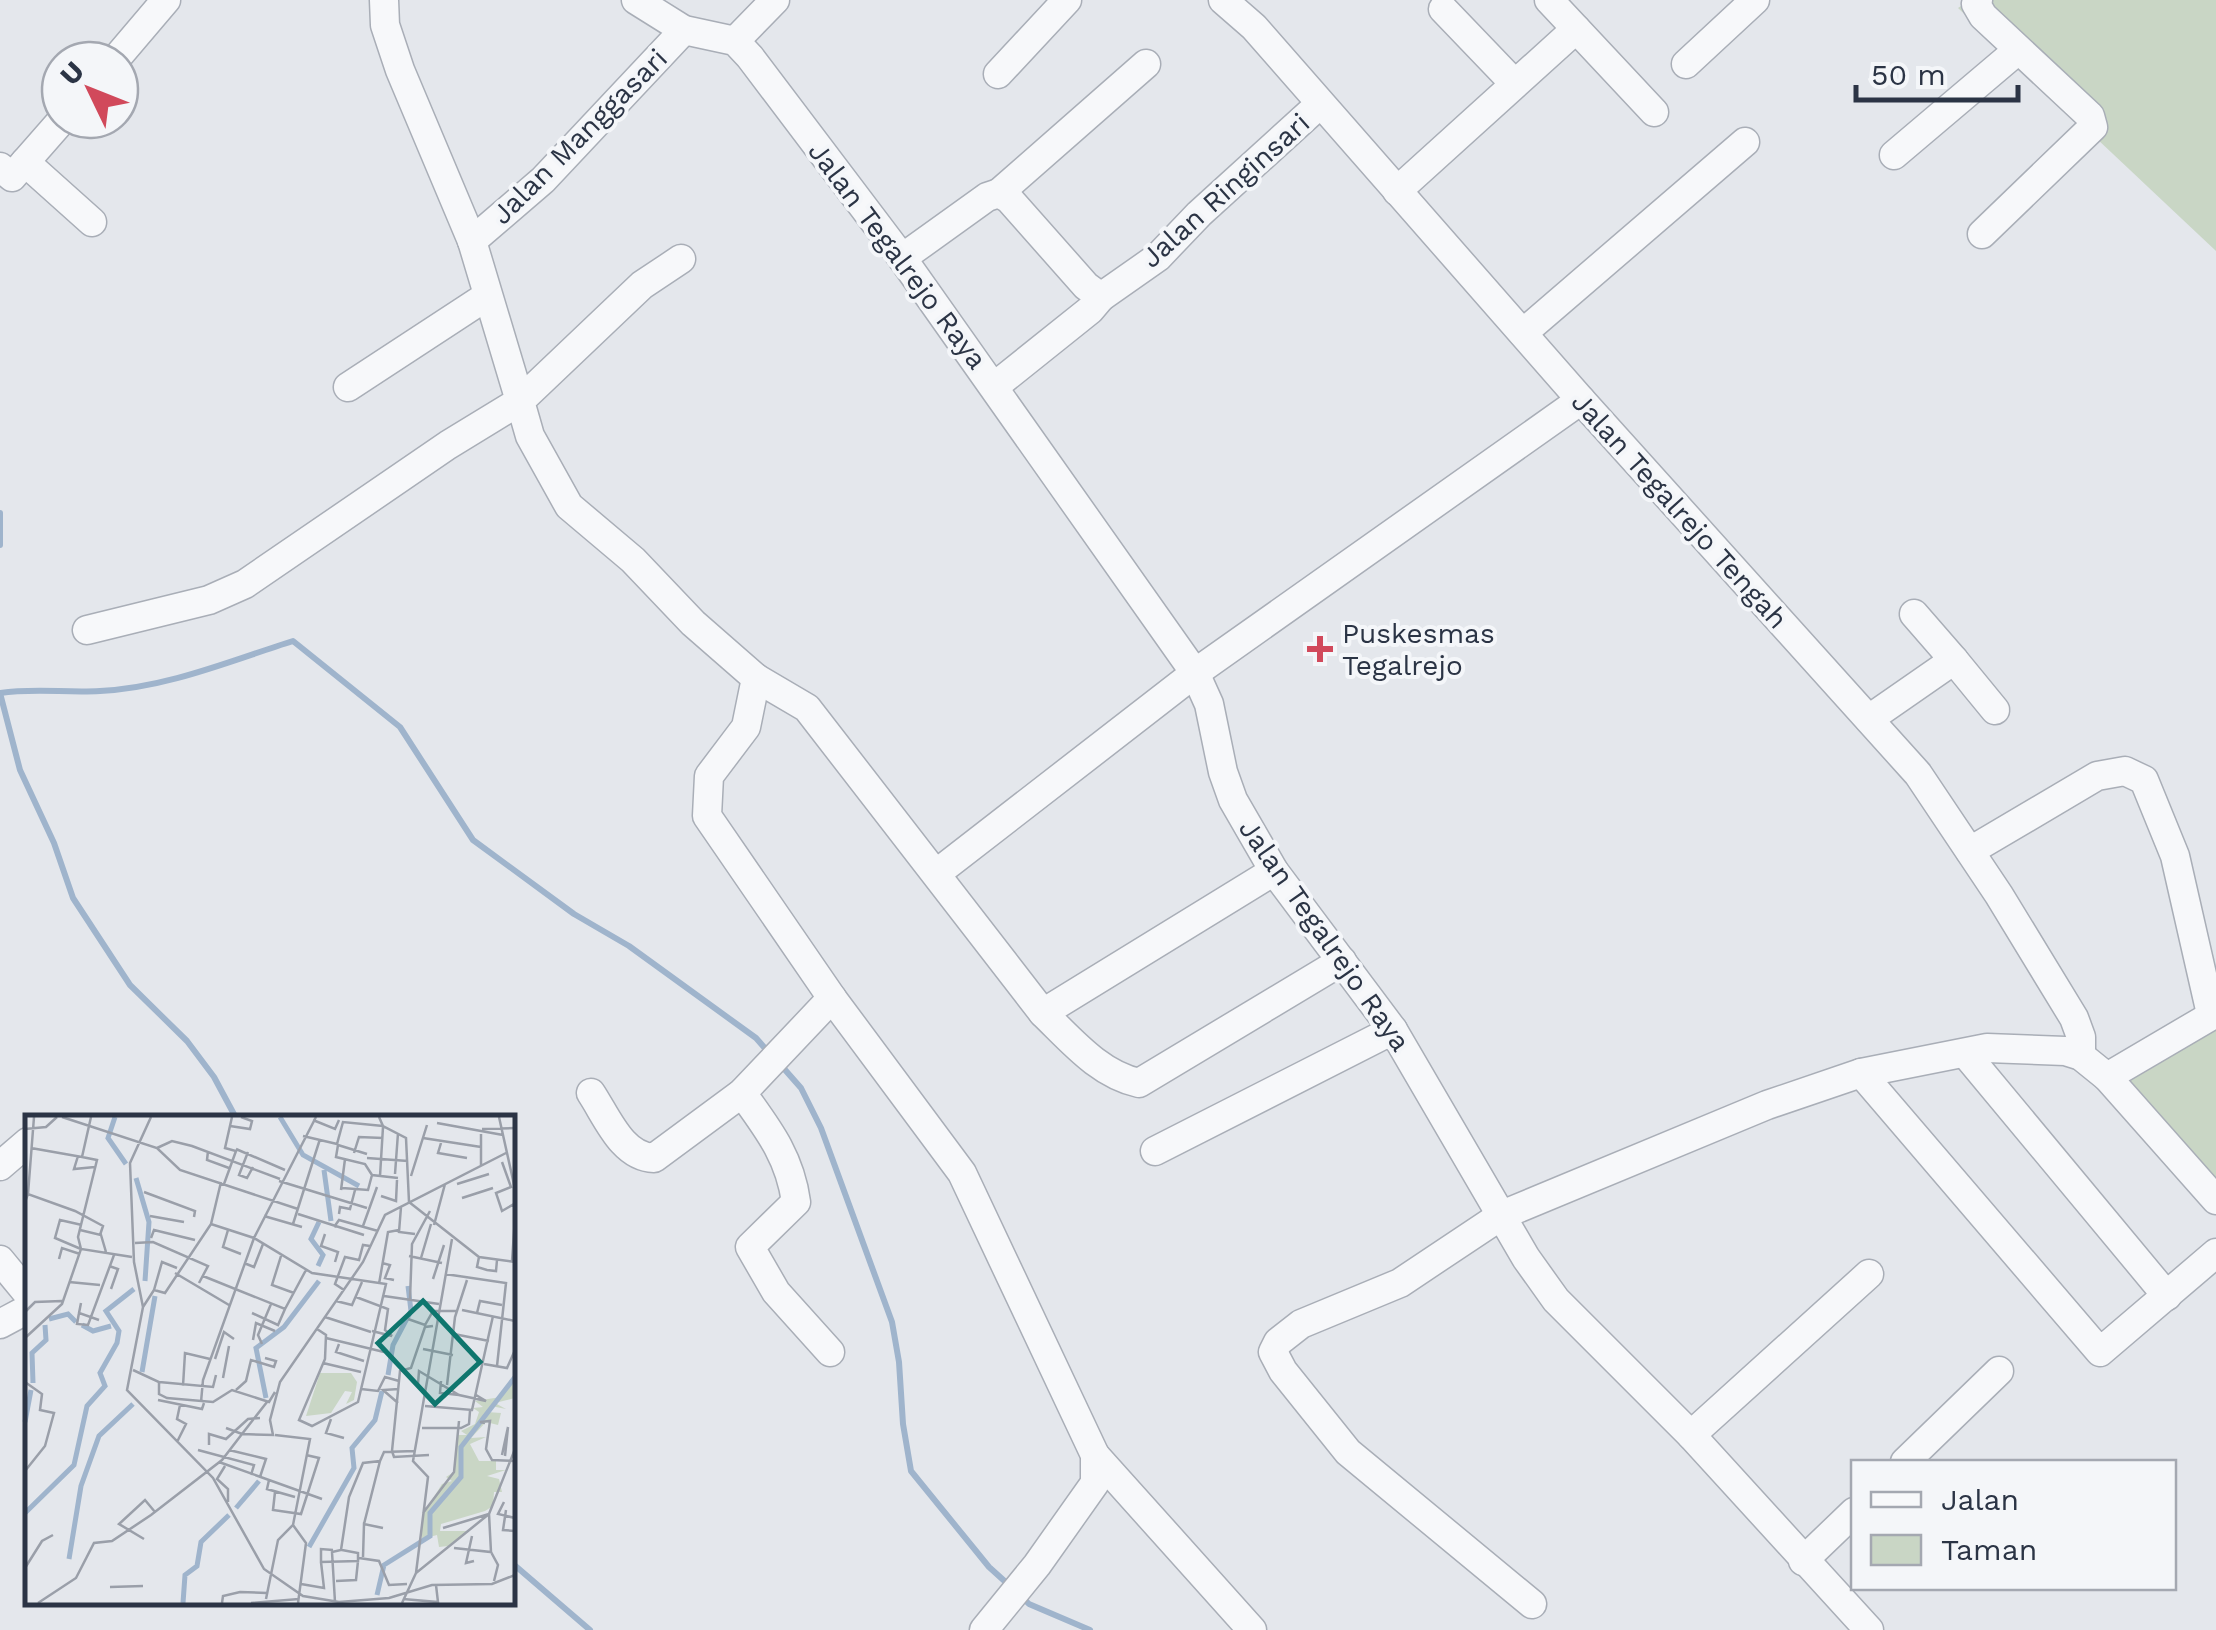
<svg xmlns="http://www.w3.org/2000/svg" width="2216" height="1630" font-family="'Work Sans',sans-serif">
<style>
.green{fill:#c9d6c5}
.lines{fill:none;stroke-linecap:round;stroke-linejoin:round}
.stream{stroke:#9fb4cc;stroke-width:6}
.minor-casing{stroke:#a9aeb7;stroke-width:31}
.minor{stroke:#f7f8fa;stroke-width:28}
.poi-dot{fill:#d1495b;stroke:#f4f6f9;stroke-width:4}
.labels{text-anchor:middle;stroke-width:8;stroke-linejoin:round;paint-order:stroke}
.street-label{font-size:28px;fill:#2b3445;stroke:#f4f6f9}
.poi-label{font-size:28px;fill:#2b3445;stroke:#f4f6f9;text-anchor:start}
.inset-river{fill:none;stroke:#9fb4cc;stroke-width:5}
.inset-road{fill:none;stroke:#9a9fa9;stroke-width:2.5}
.view{fill:#0f766e;fill-opacity:0.15;stroke:#0f766e;stroke-width:5}
.inset-edge{fill:none;stroke:#2b3445;stroke-width:5}
</style>
<rect width="100%" height="100%" fill="#e4e7ec"/>
<g class="green">
<polygon points="1970,0 2216,0 2216,251 1958,8"/>
<polygon points="2216,1027 2216,1181 2125,1079"/>
</g>
<g class="lines">
<g class="stream">
<polyline points="0,513 0,545"/>
<path d="M0,693c34,-5 66,0 100,-2 66,-3 130,-30 193,-50l107,86 73,113 101,74 55,32 127,92 14,16"/>
<polyline points="0,693 20,770 54,843 73,898 130,985 187,1041 214,1077 236,1118"/>
<polyline points="779,1063 801,1088 821,1128 892,1322 899,1362 903,1424 911,1471 989,1567 1010,1586"/>
<polyline points="512,1563 590,1630"/>
<polyline points="1020,1595 1029,1604 1090,1630"/>
</g>
<defs>
<g id="minor">
<polyline points="636,0 684,30 735,41 750,57 902,258 1195,673 1209,704 1223,772 1233,800 1274,871 1393,1030 1526,1258 1556,1300 1691,1435 1869,1630"/>
<polyline points="1223,0 1254,27 1581,400 1918,774 1999,895 2074,1018 2081,1037 2081,1056"/>
<polyline points="1549,0 1654,112"/>
<polyline points="1978,0 1976,4 1983,16 2090,116 2093,127 1982,234"/>
<polyline points="1443,9 1514,83"/>
<polyline points="735,41 775,0"/>
<polyline points="115,60 166,0"/>
<polyline points="1686,64 1755,0"/>
<polyline points="998,74 1067,0"/>
<polyline points="1894,155 2018,50"/>
<polyline points="25,162 92,222"/>
<polyline points="0,167 12,177 62,120"/>
<polyline points="1397,191 1576,29"/>
<polyline points="999,193 1146,64"/>
<polyline points="472,241 543,180 684,30"/>
<polyline points="902,258 987,197 999,193 1009,199 1086,286 1101,297 1158,257 1199,214 1320,104"/>
<polyline points="681,259 642,285 520,401 530,436 569,506 633,560 693,623 756,678 746,727 709,776 707,816 832,998 962,1173 1095,1455 1095,1483 1037,1565 984,1630"/>
<polyline points="1523,333 1745,142"/>
<polyline points="995,386 1090,310 1101,297"/>
<polyline points="348,387 487,296"/>
<polyline points="87,630 209,600 245,584 448,445 520,401 472,241 400,70 385,25 384,0"/>
<polyline points="1954,660 1995,710"/>
<path d="M756,678l51,30 236,305c29,28 56,61 96,70l203,-122"/>
<polyline points="1869,719 1954,660 1914,614"/>
<polyline points="1970,851 2097,776 2125,771 2144,780 2175,856 2211,1014"/>
<polyline points="937,873 1195,673 1581,400"/>
<polyline points="1043,1013 1274,871"/>
<polyline points="1965,1053 2167,1296"/>
<polyline points="1861,1073 2100,1352 2216,1253"/>
<polyline points="2107,1077 2216,1200"/>
<path d="M591,1093c16,24 31,64 63,65l88,-65 90,-95"/>
<path d="M742,1093c26,36 48,64 54,109l-46,45 26,45 54,60"/>
<polyline points="1155,1151 1393,1030"/>
<polyline points="0,1166 28,1142"/>
<polyline points="0,1260 28,1294"/>
<polyline points="0,1324 28,1309"/>
<polyline points="1691,1435 1869,1274"/>
<polyline points="1095,1455 1252,1630"/>
<polyline points="1905,1462 1999,1371"/>
<polyline points="1803,1561 1854,1512"/>
<polyline points="1532,1604 1348,1452 1283,1371 1273,1352 1278,1342 1301,1324 1400,1283 1502,1215 1767,1105 1861,1073 1987,1048 2065,1051 2081,1056 2107,1077 2216,1013"/>
</g>
</defs>
<use href="#minor" class="minor-casing"/>
<use href="#minor" class="minor"/>
</g>
<path class="poi-dot" d="M1315 634h10v10h10v10h-10v10h-10v-10h-10v-10h10z"/>
<g class="labels">
<g class="street-label">
<text transform="translate(579 136) rotate(-45)" y="10">Jalan Manggasari</text>
<text transform="translate(1225 190) rotate(-42)" y="10">Jalan Ringinsari</text>
<text transform="translate(898 255) rotate(53)" y="10">Jalan Tegalrejo Raya</text>
<text transform="translate(1680 510) rotate(48)" y="10">Jalan Tegalrejo Tengah</text>
<text transform="translate(1325 935) rotate(55)" y="10">Jalan Tegalrejo Raya</text>
</g>
<g class="poi-label">
<text x="1342" y="643">Puskesmas<tspan x="1342" dy="32">Tegalrejo</tspan></text>
</g>
</g>
<g transform="translate(25 1115)">
<rect width="490" height="490" fill="#e4e7ec"/>
<path d="M295,258h31l6,9 -3,18 -8,4 6,-12 -7,-1 -14,22 -25,3zM490,264v19l-20,5 11,6 -15,-3 -4,6 14,1 -3,12 -12,-3 -15,16 15,-1 -16,7 9,17h17v9h10l-19,6 12,3 3,13h-8l-1,14 -8,5 -44,13 -1,7h28l-20,15 -9,1 -2,-12 -15,4v-23l20,-32 10,-3 -6,-4 8,-5 4,-37h9l-6,-4 14,-7 4,-12 -6,-4 10,-1 -8,-6 26,-4z" fill="#c9d6c5"/>
<path class="inset-river" d="M90,2l-7,21 18,26M255,2l23,38 56,31M299,55l7,51M111,63l13,44 -4,59M293,151l5,-11 -12,-16 8,-17M24,204l19,-5 8,8M57,210l11,6 18,-5M117,257l13,-76M363,260l5,-30 18,-34 -3,-25M8,268l-1,-30 14,-13 -1,-15M241,283l-10,-50 28,-21 35,-46M0,307l6,-32M211,393l23,-27M0,398l49,-48 13,-59 18,-20 -5,-13 17,-30 2,-12 -13,-20 28,-22M284,432l45,-79 -2,-20 23,-28 7,-29M44,444l12,-73 18,-50 34,-32M352,480l7,-30 46,-29v-23l31,-36v-30l54,-70M158,488l2,-28 12,-9 4,-24 28,-27"/>
<path class="inset-road" d="M37,2l95,31 23,22 118,39M66,2l-9,40 15,3 -19,77 3,12 51,8M126,2l-21,46 4,99 9,45 -16,83 86,88 51,91 39,27 36,6 50,-4 43,-13 60,-1 23,-9M354,2l4,9 23,12 3,64M474,2l16,72M288,5l22,9 4,-9M412,8l66,12M205,11l20,3 2,-8 -11,-4M0,14l21,-2 11,-10M457,14l33,-1M278,21l34,8 6,-22 40,4M398,23l58,9M416,28l-3,10 29,5M313,30l-2,12 29,7 7,11 26,3M313,30l29,9M6,33l51,9M132,33l15,-7 20,5 88,33M211,34l49,21M183,36l-1,9 22,8M223,37l-9,23 8,3 6,-11M329,38l5,-16 24,1M53,41l-4,13 21,-2M342,43l41,3M477,47l9,25 -15,6 6,18 12,-7 1,9M456,50v-31M370,59l3,-41M355,61l3,-49M386,61l16,-51M254,66l88,27M199,69l12,-33 -11,-3 7,-31M432,69l32,-10M317,73l26,2 4,-15M316,75l4,-31M119,77l51,19 -1,6M3,79l6,-77M356,81l15,5 1,-21M437,83l31,-10M0,87l3,-8 47,17 28,15 -3,9M384,87l70,55 36,5M376,92l-2,25 16,2M273,99l66,21M314,99l1,-7 10,2 5,-19M125,101l34,6M239,101l38,11M186,109l10,-42M268,109l27,-85M409,110l11,-41M338,111l14,-39M309,112l5,-7 39,11M55,115l21,5 5,17M203,115l-5,17 18,7M300,119l-4,12 17,6 -3,10M126,123l3,-8 41,10M110,128l18,-1 55,24 -9,17M256,141l-9,29 22,8M384,141l33,7M454,142l-2,10 10,3 9,1 1,-11M396,143l10,-34M34,144l3,-11 18,6M487,146l3,-43M219,148l10,4 9,-23M357,148l8,2 -5,13 9,2M84,151l9,3 -7,20M150,158l54,32M420,159l61,9 -9,83M178,161l82,33 21,-39M408,164l11,-34M44,167l31,3M354,169l9,-52 11,-2M129,175l8,-28 15,6M319,175l-9,-6 10,-27 14,3 4,-15 7,1M359,181l55,8M331,182l32,12 -3,21 7,6 -20,-5M385,184l2,-55 18,-33M311,186l16,4 10,-23M56,188l-2,10 20,7M118,192l11,-17 11,3 46,-69 43,14 58,35 74,11 -28,118 -46,24 -13,-6 26,-61 1,-24 -9,-6M437,195l53,11M0,197l10,-10 27,-1M54,198l-2,11 11,1 26,-70M227,198l26,12 7,-16M452,198l3,-12 22,4M300,202l46,15M383,204l17,6 8,-14h23M429,219l35,7M0,223l37,-34 19,-55 -26,-11 5,-18 22,5M301,223l58,14M228,225l3,-17 19,8M237,229l-4,-9 13,-31M314,229l-3,8 28,9M398,234l30,6M190,244l9,-27 10,7M298,248l38,9M459,249l23,4 8,-18M108,255l26,12v12l8,4 46,4 19,-12 37,12 6,-10M198,263l6,-32M416,266l-1,12 19,2M0,267l17,12 -2,16 14,3 -9,33 -20,25M134,267l54,5 3,-12M393,269l1,-13 40,24 27,6 -10,-6M422,270l8,-68 12,-37M158,271l2,-33 25,6M336,274l17,2 7,-14 14,4M211,275l10,-9 5,-21 23,7 2,-6 -11,-3M133,285l44,9 2,-6M176,287l2,-22 51,-142 62,-121M373,288l-15,-13 16,-1M400,291l47,4 21,-94M306,304l-5,14 18,5M460,308l-5,-1 10,-1 -4,28 6,11 21,1M201,313l16,6 25,-32M397,313h39l8,-4 1,-13M152,327l9,-18 -9,-5 3,-14M184,330v-11l17,5 22,-20 12,-1M173,335l56,15 -3,10M204,335l37,9 -6,18M404,340l-35,2 -2,-6 8,-80 11,-3 14,-41 8,-1M477,340l6,-28 -3,29M194,347l103,37M200,351l-8,13 11,10v13M244,365l-2,9 28,8M250,377l-2,18 28,4 18,-56 -13,-3M479,387l-6,12 17,4M481,395l-3,20 12,1M398,398l31,-41 5,-51M339,409l16,-63M268,410l13,18 -8,60M418,413l46,-14 2,38 -37,-4M447,421l-6,27 8,-2M119,424l-25,-15 26,-24 10,12M308,435l-12,-1v13l37,-1v-8l-16,-3M466,437l7,13 -4,16M338,442l1,-33 19,4M334,443l20,3 10,24 18,-1M0,453l17,-27 11,-6M391,458l12,-96 -15,-16 39,-222M311,466l20,-1 2,-19M276,469l23,4 -3,-26M85,472l33,-1M241,484l12,-59 15,-15 17,-86 -35,-4M378,484l35,3 -2,-17M310,487l-3,-50 9,-2 8,-53 14,-34 17,-2 4,-9 31,-1M13,488l38,-25 18,-35 18,-2 39,-26 71,-55 20,-26 31,1 -3,-15 10,-38 83,-120 22,-47 121,-62M197,488l1,-7 17,-4 27,1M226,488l48,-4M377,488l14,-30 73,-59 26,-65"/>
<path class="view" d="M398,186l57,61 -45,42 -57,-61z"/>
<rect width="490" height="490" class="inset-edge"/>
</g>
<rect x="1851" y="1460" width="325" height="130" fill="#f4f6f9" stroke="#a4a8b1" stroke-width="2.5"/>
<rect x="1871" y="1492" width="50" height="15" fill="#f7f8fa" stroke="#a4a8b1" stroke-width="2.5"/>
<text x="1941" y="1510" font-size="30" fill="#2b3445">Jalan</text>
<rect x="1871" y="1535" width="50" height="30" fill="#c9d6c5" stroke="#a4a8b1" stroke-width="2.5"/>
<text x="1941" y="1560" font-size="30" fill="#2b3445">Taman</text>
<g transform="translate(90 90) rotate(313)"><circle r="48" fill="#f4f6f9" stroke="#a4a8b1" stroke-width="2.5"/>
<path d="M0-8L18 38L0 25L-18 38Z" fill="#d1495b"/>
<text y="-15" font-size="28" font-weight="bold" text-anchor="middle" fill="#2b3445">U</text>
</g>
<path d="M1856 85v15h162v-15" fill="none" stroke="#2b3445" stroke-width="5"/>
<text x="1871" y="85" font-size="30" fill="#2b3445" stroke="#f4f6f9" stroke-width="8" paint-order="stroke">50 m</text>
</svg>
